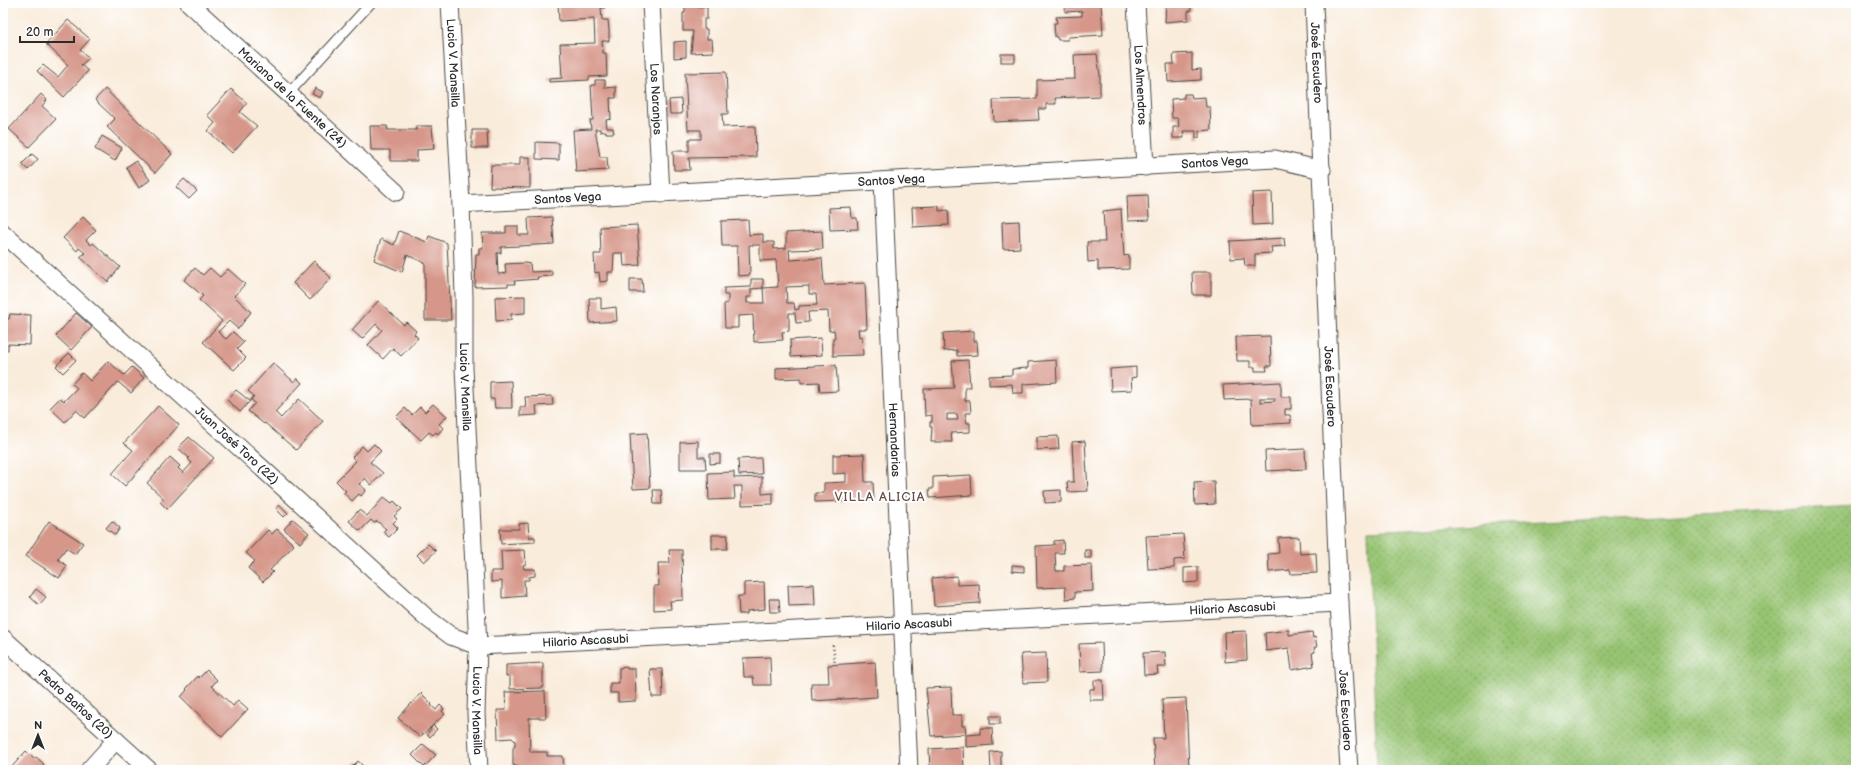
<svg xmlns="http://www.w3.org/2000/svg" width="1859" height="773" font-family="'Balsamiq Sans',sans-serif">
<style>
.grass{fill:url(#grass-dots);stroke:#61784e}
.building{fill:#d69689;fill-rule:evenodd}
.lines{fill:none;stroke-linecap:round;stroke-linejoin:round}
.lane-casing{stroke:#4a4845;stroke-width:11}
.street-casing{stroke:#4a4845;stroke-width:19}
.path{stroke:#4a4845;stroke-width:2.5;stroke-dasharray:1 3;stroke-linecap:butt}
.lane{stroke:#fff;stroke-width:9}
.street{stroke:#fff;stroke-width:17}
.labels{text-anchor:middle;stroke-width:4;stroke-linejoin:round;paint-order:stroke}
.street-label{font-size:12px;fill:#2b2b2b;stroke:#fff}
.neighbourhood-label{font-size:13px;letter-spacing:1px;fill:#67504c;stroke:#fff}
</style>
<defs>
<pattern id="grass-dots" width="8" height="8" patternUnits="userSpaceOnUse"><rect width="8" height="8" fill="#97c472"/><path d="M2 2h.1M6 6h.1" fill="none" stroke="#7b9f5e" stroke-width="1.8" stroke-linecap="round"/></pattern>
</defs>
<rect width="100%" height="100%" fill="#fff"/>
<filter id="ink" filterUnits="userSpaceOnUse"><feTurbulence type="fractalNoise" baseFrequency=".025" numOctaves="2"/><feDisplacementMap in="SourceGraphic" scale="8" xChannelSelector="R" yChannelSelector="G"/><feConvolveMatrix kernelMatrix="1 2 1 2 8 2 1 2 1" color-interpolation-filters="sRGB"/></filter>
<filter id="wash" filterUnits="userSpaceOnUse"><feTurbulence type="fractalNoise" baseFrequency=".012" numOctaves="4" result="noise"/><feDisplacementMap in="SourceGraphic" scale="16" xChannelSelector="R" yChannelSelector="G"/><feGaussianBlur stdDeviation="0.9" result="paint"/><feColorMatrix in="noise" values="0 0 0 0 0 0 0 0 0 0 0 0 0 0 0 0 0 1.4 0 .05"/><feComposite in="paint" operator="in"/></filter>
<g filter="url(#wash)">
<rect width="100%" height="100%" fill="#f9ecdb"/>
<polygon class="grass" points="1856,506 1856,770 1377,770 1368,531"/>
<g id="blocks">
<g class="building">
<polygon points="558,3 604,3 605,8 601,8 602,20 608,20 609,30 609,41 602,41 603,53 606,53 607,76 589,77 589,80 549,82 549,79 562,78 560,44 595,43 594,19 559,21"/>
<polygon points="1065,3 1101,3 1103,35 1068,37 1068,40 1058,40 1057,37 1055,37 1054,23 1057,23 1056,17 1082,16 1082,11 1065,12"/>
<polygon points="1166,3 1190,3 1191,11 1188,11 1188,20 1165,22"/>
<polygon points="685,5 707,7 707,19 704,19 704,29 707,29 707,39 712,39 713,52 691,53 693,31 683,31 683,13 685,13"/>
<polygon points="68,20 90,39 80,50 89,58 81,65 88,71 64,97 37,71 43,65 58,77 68,65 46,44"/>
<polygon points="686,41 686,57 674,58 674,42"/>
<polygon points="1192,53 1192,70 1201,69 1201,80 1168,82 1167,64 1174,64 1173,54"/>
<rect x="1001" y="54" width="14" height="8"/>
<polygon points="1097,54 1100,75 1100,96 1055,98 1056,104 1046,104 1046,109 1038,109 1039,120 994,122 993,100 1037,99 1037,80 1075,79 1074,55"/>
<polygon points="726,72 728,114 722,114 723,127 755,126 756,157 689,158 690,170 674,170 673,151 689,151 689,139 701,139 701,130 688,130 685,73"/>
<polygon points="595,80 605,80 605,88 616,87 616,98 610,98 611,119 606,120 607,128 613,128 614,133 606,133 606,131 600,132 600,129 595,129 600,157 607,157 608,170 576,172 573,130 591,129 590,120 593,120 591,85 595,85"/>
<polygon points="315,88 323,92 320,98 312,94"/>
<polygon points="105,89 172,154 155,173 107,127 115,119 95,100"/>
<polygon points="231,89 247,103 240,112 257,126 232,153 208,131 215,123 207,115"/>
<polygon points="41,94 47,100 42,106 56,119 29,147 9,129"/>
<polygon points="1184,94 1191,94 1192,98 1205,97 1206,107 1210,107 1211,130 1199,131 1199,138 1196,138 1196,131 1183,131 1184,138 1173,138 1173,127 1179,127 1178,118 1172,118 1171,99 1184,98"/>
<polygon points="681,99 682,114 670,114 669,100"/>
<polygon points="370,126 387,126 388,130 416,130 416,126 432,126 434,149 417,150 417,161 390,161 390,150 371,150"/>
<polygon points="472,130 487,130 488,148 472,148"/>
<polygon points="102,136 122,148 115,161 95,149"/>
<polygon points="536,142 559,143 559,160 536,159"/>
<polygon points="32,154 38,159 28,170 22,164"/>
<polygon points="520,157 530,157 530,188 490,187 491,165 520,165"/>
<polygon points="136,161 150,180 139,188 126,167"/>
<polygon points="184,179 197,191 189,199 176,187"/>
<polygon points="1272,192 1273,224 1253,225 1252,193"/>
<polygon points="1148,195 1149,220 1128,221 1127,196"/>
<polygon points="939,206 939,211 948,210 949,225 913,227 912,207"/>
<polygon points="851,207 852,218 857,218 858,229 830,230 829,208"/>
<polygon points="1121,209 1124,256 1129,255 1129,269 1098,270 1098,261 1088,262 1087,242 1105,242 1103,211"/>
<polygon points="83,217 96,230 86,240 91,245 93,243 120,267 108,282 80,257 85,253 79,248 77,251 63,238"/>
<polygon points="552,217 554,244 501,247 501,253 497,253 498,274 506,273 505,264 525,263 530,264 531,272 552,271 552,276 537,277 538,279 514,281 515,284 508,284 508,286 475,287 476,254 479,254 479,248 483,248 482,233 506,233 506,226 518,226 518,235 529,235 528,218"/>
<path d="M748,220l1,15 14,-1v8h11v7l12,-1v-15l36,-2 1,18 -34,1 1,10 32,-2 2,27 41,-2 2,46h-9l1,8 3,-1 1,19 -30,1v-18h2l-1,-8 -5,1 -1,-20 -20,1 1,10 -13,1 -1,-10h-6v18l-7,1 1,8 -29,2 -1,-27 -15,1v12h-13l-1,-24 4,-1v-8h-4v-7l27,-1v-8h12v9l15,-1 -2,-27 -16,1v-16h-11l1,30 -12,1 -1,-30h-15l-1,-25zM809,286v8h7l1,11 -18,1v3l-4,1 -1,-7h-7l-1,-16zM763,288l1,15h-17v-6h4v-8z"/>
<polygon points="1019,221 1020,248 1003,249 1002,222"/>
<polygon points="637,225 640,265 624,266 623,253 614,253 613,272 608,272 608,281 600,282 599,272 595,273 594,254 601,254 600,227"/>
<polygon points="399,231 427,242 429,236 447,243 451,320 425,320 425,263 407,255 402,272 374,260 381,239 394,245"/>
<polygon points="1284,238 1285,246 1271,247 1272,253 1255,254 1255,266 1245,266 1244,258 1231,259 1230,241"/>
<polygon points="314,261 331,278 310,300 293,283"/>
<polygon points="195,268 203,275 210,268 220,277 228,269 245,284 234,296 251,312 238,329 229,321 218,332 226,339 233,332 244,342 237,349 246,358 234,370 203,342 222,321 199,300 203,296 184,280"/>
<polygon points="1192,272 1211,272 1211,295 1193,295"/>
<polygon points="630,279 642,279 643,292 630,292"/>
<polygon points="525,296 525,313 511,314 511,320 496,321 495,297"/>
<polygon points="589,298 601,298 601,309 616,307 617,321 590,323"/>
<polygon points="378,301 404,325 406,322 416,331 414,334 418,338 401,356 393,348 383,359 368,345 382,330 376,324 362,339 352,330"/>
<polygon points="76,313 92,327 71,350 56,336"/>
<polygon points="10,314 31,315 30,345 8,344 8,350 3,350 3,319 9,319"/>
<polygon points="974,331 974,341 977,341 978,355 957,356 957,350 944,351 943,333"/>
<polygon points="1270,336 1271,366 1266,366 1267,371 1255,371 1255,367 1250,367 1250,361 1237,361 1236,337"/>
<polygon points="821,338 822,355 791,357 790,340"/>
<polygon points="69,353 76,360 63,373 56,366"/>
<path d="M968,360l2,27h-5v14h5l1,12h-6l2,10h3v9l-19,1 1,9h-21l1,-15h-2v-5h2v-7l-7,1 -1,-27 30,-1 -2,-27zM947,414h10l1,6h-11z"/>
<polygon points="1056,360 1057,382 1023,384 1023,393 1013,393 1012,384 989,385 989,376 1012,375 1012,369 1028,368 1028,362"/>
<polygon points="108,361 124,375 132,367 144,378 131,393 118,382 85,418 76,410 65,422 50,408 60,398 64,401 77,388 72,384 82,373 90,381"/>
<polygon points="273,363 294,382 297,378 302,383 275,412 281,418 299,399 323,421 296,450 265,423 264,424 248,411 255,403 251,400 254,396 248,391"/>
<polygon points="836,365 838,391 820,392 819,382 801,383 801,378 776,379 776,368"/>
<polygon points="1136,367 1136,377 1131,378 1132,390 1111,391 1110,369"/>
<polygon points="511,381 512,408 495,408 494,399 490,399 490,382"/>
<path d="M1281,382v15h10v12h-6v6h5l1,8 -39,2 -1,-26 -27,1 -1,-15zM1260,398h15v3l-15,1z"/>
<polygon points="236,390 250,401 240,412 227,400"/>
<polygon points="552,396 553,405 536,406 537,415 520,416 520,407 526,407 525,397"/>
<polygon points="433,404 447,416 439,424 443,428 438,434 436,432 433,435 429,432 421,440 396,417 405,408 412,415 420,407 425,412"/>
<polygon points="158,406 179,425 125,486 112,474 133,450 124,443"/>
<polygon points="647,433 650,488 633,489 630,434"/>
<polygon points="1058,436 1059,449 1037,450 1037,437"/>
<polygon points="189,437 214,458 167,509 160,502 164,499 147,483 170,457 180,466 178,468 183,473 192,463 188,459 189,458 178,448"/>
<polygon points="698,441 698,457 705,457 706,469 680,469 680,442"/>
<polygon points="1085,441 1088,491 1068,492 1067,482 1074,482 1072,442"/>
<polygon points="374,444 381,451 370,462 383,473 371,485 365,478 359,484 366,490 361,496 359,494 352,501 344,493 346,491 336,481 356,461 352,457 362,446 367,451"/>
<polygon points="1305,449 1306,469 1266,471 1265,451"/>
<polygon points="710,454 720,454 720,463 710,464"/>
<polygon points="864,454 865,482 873,482 874,500 815,502 815,493 824,493 824,483 846,482 846,473 833,474 833,455"/>
<polygon points="761,458 762,474 739,475 738,459"/>
<polygon points="734,472 734,478 762,477 762,494 773,493 773,504 742,505 742,486 734,486 735,499 709,500 708,473"/>
<polygon points="971,475 972,495 930,498 929,489 933,489 933,477"/>
<polygon points="1214,481 1215,504 1195,505 1194,482"/>
<polygon points="653,490 661,490 662,504 654,504"/>
<polygon points="1061,490 1061,502 1045,503 1044,491"/>
<polygon points="384,497 392,503 394,501 402,509 394,516 397,519 393,523 398,528 389,537 383,532 386,529 377,521 374,523 371,520 360,531 349,521 359,510 367,516"/>
<polygon points="280,505 288,513 284,517 276,509"/>
<polygon points="293,519 309,533 300,543 284,529"/>
<polygon points="49,521 83,543 75,554 66,548 58,559 67,566 59,578 26,556"/>
<polygon points="112,521 120,528 115,535 106,528"/>
<polygon points="528,523 529,537 535,537 535,542 501,544 500,529 519,529 519,524"/>
<polygon points="277,529 294,545 270,570 273,572 263,582 248,568 255,561 246,553 268,530 272,534"/>
<polygon points="1183,534 1185,559 1174,560 1174,568 1148,569 1146,536"/>
<polygon points="712,535 728,535 727,549 712,549"/>
<polygon points="1299,537 1300,554 1316,553 1317,573 1291,574 1290,570 1269,572 1268,554 1279,553 1278,538"/>
<polygon points="1063,540 1064,553 1055,553 1056,571 1064,571 1064,566 1092,565 1093,591 1075,592 1075,598 1066,599 1065,587 1037,588 1036,546 1054,545 1054,541"/>
<polygon points="428,544 436,551 424,562 417,555"/>
<polygon points="525,550 526,564 523,565 524,569 535,569 535,576 529,577 529,580 524,580 525,596 502,598 502,581 491,582 491,571 502,571 501,551"/>
<polygon points="669,550 682,550 683,600 670,601 671,609 654,610 654,586 659,586 658,563 670,563"/>
<rect x="1085" y="550" width="6" height="8"/>
<polygon points="1012,565 1024,566 1024,572 1012,571"/>
<polygon points="1198,567 1198,582 1184,583 1184,568"/>
<polygon points="957,576 957,585 979,584 980,603 934,606 932,578"/>
<polygon points="764,582 765,609 747,611 747,614 739,614 738,596 744,596 744,583"/>
<polygon points="814,584 815,605 789,606 788,585"/>
<polygon points="36,589 46,597 39,605 30,597"/>
<polygon points="769,599 779,599 780,612 770,612"/>
<polygon points="1289,630 1289,635 1312,632 1313,638 1315,637 1317,647 1314,647 1315,652 1312,653 1314,666 1292,670 1289,648 1266,651 1265,633"/>
<polygon points="1246,631 1247,660 1225,662 1224,632"/>
<polygon points="1102,643 1103,671 1080,672 1079,644"/>
<polygon points="1165,652 1166,667 1157,667 1158,674 1144,675 1143,653"/>
<polygon points="1046,653 1047,682 1023,683 1021,654"/>
<polygon points="770,657 771,685 754,685 753,677 744,677 743,658"/>
<polygon points="875,662 877,697 812,701 811,683 829,683 828,665"/>
<polygon points="543,663 543,688 510,689 510,676 506,676 506,665"/>
<polygon points="627,667 627,669 635,669 636,701 618,702 618,693 610,693 610,683 619,683 619,668"/>
<polygon points="650,669 662,669 663,697 652,697"/>
<polygon points="207,670 217,680 212,686 233,706 238,700 248,709 222,737 181,697 187,690 186,689 198,676 199,678"/>
<polygon points="1094,680 1103,680 1104,700 1090,700 1090,689 1094,689"/>
<polygon points="951,687 952,715 962,715 962,726 965,726 966,734 931,736 926,688"/>
<polygon points="545,691 546,718 529,718 530,752 547,752 547,756 563,756 564,770 519,770 519,767 513,765 513,748 515,746 515,741 512,738 498,739 497,710 506,710 505,692"/>
<polygon points="421,693 432,704 431,705 436,710 440,705 444,709 442,711 445,714 420,737 398,718"/>
<polygon points="1186,698 1189,770 1155,770 1153,738 1164,738 1162,699"/>
<rect x="990" y="716" width="10" height="8"/>
<polygon points="433,725 437,729 430,737 427,734"/>
<polygon points="980,728 992,728 993,745 966,747 966,735 980,734"/>
<polygon points="423,744 436,755 424,767 412,755"/>
<polygon points="963,747 964,770 930,770 929,749"/>
<polygon points="26,751 34,759 36,757 44,764 38,770 9,770"/>
<polygon points="1001,751 1001,768 991,769 990,752"/>
<polygon points="358,761 367,770 355,770 352,767"/>
<polygon points="832,766 832,770 814,770 814,767"/>
</g>
</g>
</g>
<g filter="url(#ink)">
<use href="#blocks" fill-opacity="0" stroke="#4a4845" stroke-width="1"/>
<g class="lines">
<defs>
<polyline id="lane" points="288,94 371,3"/>
<g id="street">
<path id="s1" d="M189,3l207,189"/>
<path id="s2" d="M450,3l11,201 3,92v72l14,278 -2,67 3,57"/>
<path id="s3" d="M651,3l10,191"/>
<path id="s4" d="M1136,3l9,164"/>
<path id="s5" d="M1314,3l25,600 10,167"/>
<path id="s6" d="M883,181l26,589"/>
<path id="s7" d="M461,204l814,-45 47,11"/>
<path id="s8" d="M3,233l424,385 24,18 27,10 861,-43"/>
<path id="s9" d="M3,638l146,132"/>
<polyline points="89,770 116,740"/>
</g>
</defs>
<use href="#lane" class="lane-casing"/>
<use href="#street" class="street-casing"/>
<polyline class="path" points="833,645 835,665"/>
<use href="#lane" class="lane"/>
<use href="#street" class="street"/>
</g>
</g>
<g class="labels">
<g class="street-label">
<text dy="4" stroke="none"><textPath href="#s2" startOffset="60">Lucio V. Mansilla</textPath></text>
<text dy="4" stroke="none"><textPath href="#s5" startOffset="60">José Escudero</textPath></text>
<text dy="4" stroke="none"><textPath href="#s4" startOffset="82">Los Almendros</textPath></text>
<text dy="4" stroke="none"><textPath href="#s1" startOffset="140">Mariano de la Fuente (24)</textPath></text>
<text dy="4" stroke="none"><textPath href="#s3" startOffset="96">Los Naranjos</textPath></text>
<text dy="4" stroke="none"><textPath href="#s7" startOffset="755">Santos Vega</textPath></text>
<text dy="4" stroke="none"><textPath href="#s7" startOffset="431">Santos Vega</textPath></text>
<text dy="4" stroke="none"><textPath href="#s7" startOffset="107">Santos Vega</textPath></text>
<text dy="4" stroke="none"><textPath href="#s2" startOffset="384">Lucio V. Mansilla</textPath></text>
<text dy="4" stroke="none"><textPath href="#s5" startOffset="384">José Escudero</textPath></text>
<text dy="4" stroke="none"><textPath href="#s6" startOffset="259">Hernandarias</textPath></text>
<text dy="4" stroke="none"><textPath href="#s8" startOffset="316">Juan José Toro (22)</textPath></text>
<text dy="4" stroke="none"><textPath href="#s8" startOffset="1387">Hilario Ascasubi</textPath></text>
<text dy="4" stroke="none"><textPath href="#s8" startOffset="1063">Hilario Ascasubi</textPath></text>
<text dy="4" stroke="none"><textPath href="#s8" startOffset="739">Hilario Ascasubi</textPath></text>
<text dy="4" stroke="none"><textPath href="#s9" startOffset="98">Pedro Baños (20)</textPath></text>
<text dy="4" stroke="none"><textPath href="#s2" startOffset="708">Lucio V. Mansilla</textPath></text>
<text dy="4" stroke="none"><textPath href="#s5" startOffset="708">José Escudero</textPath></text>
</g>
<g class="neighbourhood-label">
<text x="880" y="501">VILLA ALICIA</text>
</g>
</g>
<rect width="1859" height="773" fill="none" stroke="#fff" stroke-width="16"/>
<g transform="translate(38 735)" stroke="#ffffff" stroke-width="3" paint-order="stroke">
<path d="M0-3L7 15L0 10L-7 15Z" fill="#2b2b2b"/>
<text y="-6" font-size="11" font-weight="bold" text-anchor="middle" fill="#2b2b2b">N</text>
</g>
<path d="M20 36v6h54v-6" fill="none" stroke="#2b2b2b" stroke-width="2"/>
<text x="26" y="36" font-size="12" fill="#2b2b2b" stroke="#ffffff" stroke-width="3" paint-order="stroke">20 m</text>
</svg>
